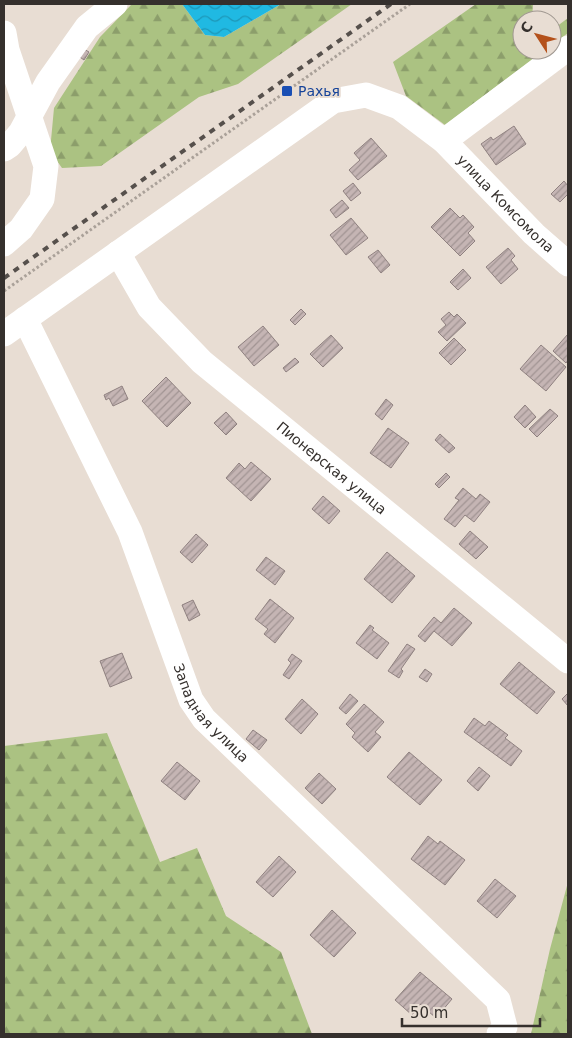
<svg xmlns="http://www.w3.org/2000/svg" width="572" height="1038" font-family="'DejaVu Sans',sans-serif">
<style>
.forest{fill:url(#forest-firs)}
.water{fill:url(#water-waves)}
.building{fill:url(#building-hatch);stroke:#8f8180}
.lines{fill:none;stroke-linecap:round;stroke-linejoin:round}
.path{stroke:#aaa199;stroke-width:3;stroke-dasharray:2.5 2.5;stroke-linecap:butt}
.minor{stroke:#fff;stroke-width:25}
.rail{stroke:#56504c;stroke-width:4;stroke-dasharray:6 6;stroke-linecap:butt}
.transit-dot{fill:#1a4fb4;stroke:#e8ddd3;stroke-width:2}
.labels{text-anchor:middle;stroke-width:4;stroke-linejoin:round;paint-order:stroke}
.transit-label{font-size:14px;fill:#164399;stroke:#e8ddd3;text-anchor:start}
.street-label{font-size:14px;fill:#35302d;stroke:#e8ddd3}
</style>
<defs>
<pattern id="forest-firs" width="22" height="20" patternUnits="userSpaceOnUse" patternTransform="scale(1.25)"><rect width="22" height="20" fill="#abc282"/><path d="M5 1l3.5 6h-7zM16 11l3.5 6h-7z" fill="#8c9e6b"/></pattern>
<pattern id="water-waves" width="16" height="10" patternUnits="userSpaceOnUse" patternTransform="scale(1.25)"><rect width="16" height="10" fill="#20b9e2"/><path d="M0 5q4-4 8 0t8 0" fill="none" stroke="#1d97b8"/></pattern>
<pattern id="building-hatch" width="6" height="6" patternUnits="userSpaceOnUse" patternTransform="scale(1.25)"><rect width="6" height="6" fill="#c5b5b4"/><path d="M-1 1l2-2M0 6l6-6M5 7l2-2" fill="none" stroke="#a19493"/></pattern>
</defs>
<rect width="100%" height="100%" fill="#e8ddd3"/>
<g class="forest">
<polygon points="132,4 182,4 205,35 224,37 281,4 352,4 238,84 199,97 101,166 62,168 50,151 54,108 100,37"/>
<polygon points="476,4 533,4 532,20 522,20 522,50 545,50 445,125 406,96 393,62"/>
<polygon points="568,18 568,33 552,45 552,30"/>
<polygon points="107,733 160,862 197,848 226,916 281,952 312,1034 4,1034 4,746"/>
<polygon points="568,882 568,1034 557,1033 556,1034 531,1034 550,949"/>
</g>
<polygon class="water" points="182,4 281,4 224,37 205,35"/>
<g class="building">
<polygon points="82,48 89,52 84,60 77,55"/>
<polygon points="514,126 526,144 496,165 481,144 491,137 493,140"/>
<polygon points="371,138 387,156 358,180 349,170 360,160 354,153"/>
<polygon points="564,181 568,186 568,194 560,202 551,194"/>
<polygon points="353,183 361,193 351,201 343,191"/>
<polygon points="342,200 349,208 336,218 330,210"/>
<polygon points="450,208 460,218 463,215 474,227 468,233 475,241 460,256 431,227"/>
<polygon points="351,218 368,238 346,255 330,235"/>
<polygon points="508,248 515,256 511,260 518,269 501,284 486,267"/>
<polygon points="378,250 390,265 381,273 368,257"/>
<polygon points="463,269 471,278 458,290 450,282"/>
<polygon points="301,309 306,314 295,325 290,320"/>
<polygon points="449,312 454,317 457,314 466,323 447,341 438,332 446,325 441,319"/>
<polygon points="263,326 279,345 254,366 238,347"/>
<polygon points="568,334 568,360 566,363 553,351"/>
<polygon points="331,335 343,348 323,367 310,354"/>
<polygon points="454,338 466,350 451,365 439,353"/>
<polygon points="541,345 566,367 546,391 520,369"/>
<polygon points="295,358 299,362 286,372 283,368"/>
<polygon points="166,377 191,403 167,427 142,401"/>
<polygon points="122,386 128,399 113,406 109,398 106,400 104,395"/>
<polygon points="386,399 393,405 382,420 375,414"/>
<polygon points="525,405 536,417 525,428 514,417"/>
<polygon points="550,409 558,416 537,437 529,429"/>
<polygon points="226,412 237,424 226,435 214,423"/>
<polygon points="388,428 409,443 391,468 370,453"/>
<polygon points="440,434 455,448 449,453 435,440"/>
<polygon points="251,462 271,479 251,501 226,478 239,463 245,469"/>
<polygon points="446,473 450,477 439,488 435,484"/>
<polygon points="463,488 476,499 480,494 490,502 474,522 465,515 455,527 444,519 459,500 455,498"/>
<polygon points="323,496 340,511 329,524 312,509"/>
<polygon points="470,531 488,547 476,559 459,544"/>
<polygon points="196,534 208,545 192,563 180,552"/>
<polygon points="387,552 415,576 392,603 364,579"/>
<polygon points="266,557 285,571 275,585 256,570"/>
<polygon points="270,599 294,618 275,643 264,634 268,629 255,619"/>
<polygon points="193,600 200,615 189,621 182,605"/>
<polygon points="454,608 472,623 452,646 434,631 425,642 418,636 434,617 441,623"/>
<polygon points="370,625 374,628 372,630 389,643 377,659 356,643"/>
<polygon points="407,644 415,649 401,669 403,671 399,678 388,671"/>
<polygon points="122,653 132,678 110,687 100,661"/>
<polygon points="292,654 302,661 289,679 283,675 291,663 288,660"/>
<polygon points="519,662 555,692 537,714 500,684"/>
<polygon points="425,669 432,674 427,682 419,677"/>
<polygon points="568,693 568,706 562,699"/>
<polygon points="350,694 358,701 346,714 339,708"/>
<polygon points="302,699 318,714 301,734 285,719"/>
<polygon points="364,704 384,722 375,732 381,737 368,752 352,737 355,733 346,724"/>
<polygon points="474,718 485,726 489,721 508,735 505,738 522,751 511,766 464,732"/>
<polygon points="253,730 267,740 259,750 246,739"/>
<polygon points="409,752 442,780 420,805 387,777"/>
<polygon points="177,762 200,781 185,800 161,781"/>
<polygon points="479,767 490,776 478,791 467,781"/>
<polygon points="319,773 336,789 322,804 305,788"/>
<polygon points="428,836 438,844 440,841 465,860 445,885 411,859"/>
<polygon points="279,856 296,872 273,897 256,882"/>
<polygon points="495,879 516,896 497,918 477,901"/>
<polygon points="332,910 356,933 334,957 310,935"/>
<polygon points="420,972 452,999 436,1018 420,1004 412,1015 395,1000"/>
</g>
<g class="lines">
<polyline class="path" points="4,291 410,4"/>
<g class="minor">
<polyline points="4,33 7,50 46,166 42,199 21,229 4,244"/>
<polyline points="444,141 568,48"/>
<polyline points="4,149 10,145 21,132 48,82 87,27 115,4"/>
<path id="s1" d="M118,253l31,54 53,55 366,299"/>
<path id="s2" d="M25,319l105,213 61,168 13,19 294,281 7,27 -6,7"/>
<path id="s3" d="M4,334l329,-233 33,-6 33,12 45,34 90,93 34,30"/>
</g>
<polyline class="rail" points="4,278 391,4"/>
</g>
<rect class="transit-dot" x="281" y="85" width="12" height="12" rx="2.5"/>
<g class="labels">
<g class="transit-label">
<text x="298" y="96">Рахья</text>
</g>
<g class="street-label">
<text dy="5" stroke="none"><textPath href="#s3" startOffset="616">улица Комсомола</textPath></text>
<text dy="5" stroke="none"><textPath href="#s1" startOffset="306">Пионерская улица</textPath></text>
<text dy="5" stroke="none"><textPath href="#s2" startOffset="438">Западная улица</textPath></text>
</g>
</g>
<rect width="572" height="1038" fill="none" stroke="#35302d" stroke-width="10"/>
<g transform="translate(537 35) rotate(306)"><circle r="24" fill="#e8ddd3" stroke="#a09891"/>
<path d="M0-4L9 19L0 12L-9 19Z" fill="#b4511b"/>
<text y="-8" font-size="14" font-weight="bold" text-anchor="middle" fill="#35302d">С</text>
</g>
<path d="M402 1018v8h138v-8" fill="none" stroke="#35302d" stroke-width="2.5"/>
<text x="410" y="1018" font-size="15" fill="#35302d" stroke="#e8ddd3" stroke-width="4" paint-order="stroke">50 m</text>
</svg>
